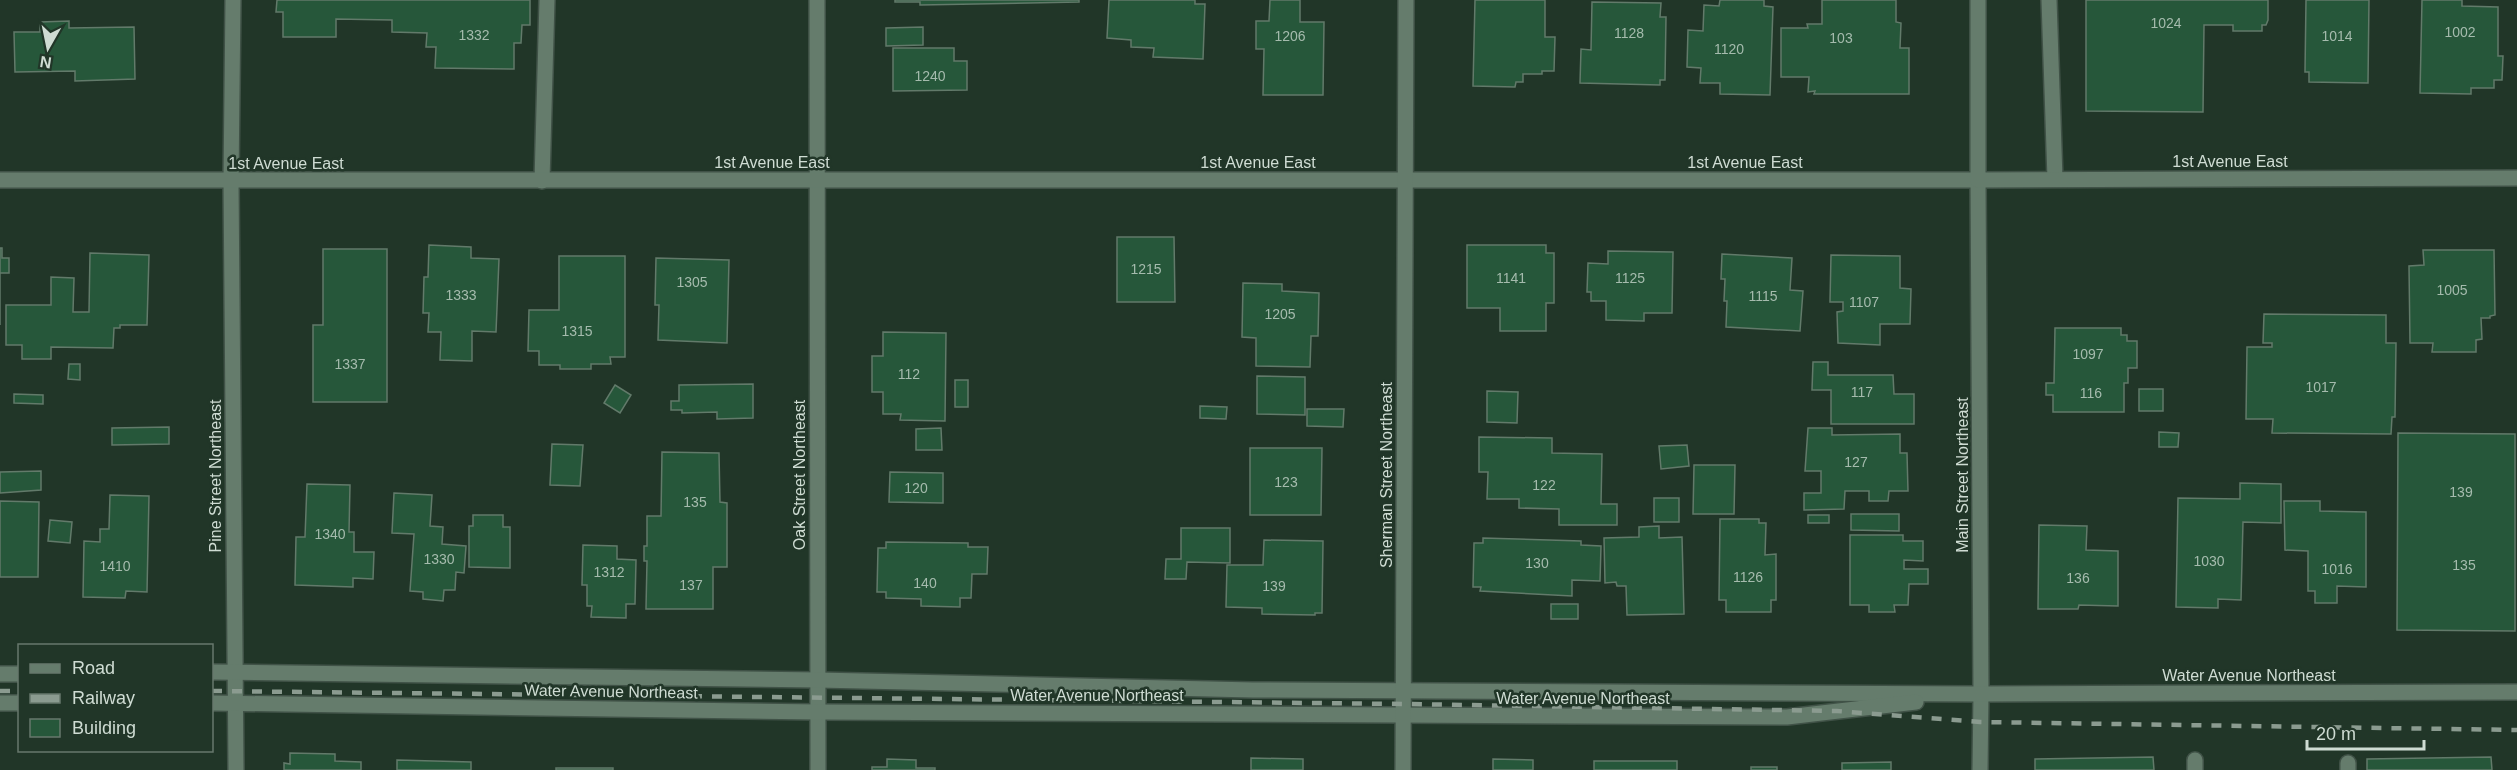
<svg xmlns="http://www.w3.org/2000/svg" width="2517" height="770" font-family="Arial,sans-serif">
<style>
.building{fill:#26573a;stroke:#627a6a;stroke-width:1.5}
.lines{fill:none;stroke-linecap:round;stroke-linejoin:round}
.lane-casing{stroke:#405247;stroke-width:18}
.street-casing{stroke:#405247;stroke-width:18}
.secondary-casing{stroke:#405247;stroke-width:18}
.lane{stroke:#657c6c;stroke-width:15}
.street{stroke:#657c6c;stroke-width:15}
.secondary{stroke:#657c6c;stroke-width:15}
.rail{stroke:#8b9b90;stroke-width:4.5;stroke-dasharray:10 10;stroke-linecap:butt}
.labels{text-anchor:middle;stroke-width:5;stroke-linejoin:round;paint-order:stroke}
.number-label{font-size:14px;fill:#a5bbad}
.street-label{font-size:16px;fill:#cfdcd3;stroke:#213628}
</style>
<rect width="100%" height="100%" fill="#213628"/>
<g class="building">
<polygon points="277,0 530,0 530,25 522,25 521,43 514,43 514,69 435,68 436,47 426,47 427,33 392,32 392,20 336,19 336,37 283,37 283,12 276,12"/>
<polygon points="895,0 1079,0 1079,2 920,5 920,2 895,2"/>
<polygon points="1109,0 1195,0 1195,4 1205,4 1203,59 1153,57 1154,48 1131,47 1131,40 1107,38"/>
<polygon points="1270,0 1300,0 1300,22 1324,22 1323,95 1263,95 1264,49 1256,49 1256,21 1269,21"/>
<polygon points="1475,0 1545,0 1545,37 1555,37 1554,71 1542,71 1542,74 1523,74 1523,82 1516,82 1515,87 1473,86"/>
<polygon points="1720,0 1764,0 1764,6 1773,7 1770,95 1720,94 1720,83 1700,83 1701,68 1687,67 1688,30 1703,31 1704,5 1719,6"/>
<polygon points="1822,0 1896,0 1896,22 1901,23 1900,48 1909,48 1909,94 1814,94 1815,91 1808,92 1809,77 1781,77 1781,28 1808,28 1807,24 1822,24"/>
<polygon points="2086,0 2268,0 2268,20 2266,25 2262,25 2262,31 2233,31 2233,25 2204,25 2203,112 2086,111"/>
<polygon points="2306,0 2369,0 2368,83 2309,82 2309,72 2305,72"/>
<polygon points="2422,0 2462,0 2462,6 2498,7 2498,56 2503,56 2502,80 2494,80 2494,88 2471,88 2471,94 2420,93"/>
<polygon points="1592,2 1661,3 1660,17 1666,17 1665,80 1660,80 1660,85 1580,83 1581,49 1591,50"/>
<polygon points="69,21 69,28 134,27 135,79 75,81 75,71 15,72 14,32 40,32 40,22"/>
<polygon points="923,27 923,45 886,46 886,28"/>
<polygon points="893,48 954,48 954,61 967,61 967,90 893,91"/>
<polygon points="1117,237 1174,237 1175,302 1117,302"/>
<polygon points="429,245 471,247 471,258 499,259 496,332 472,331 472,361 440,360 441,332 428,332 429,313 423,313 424,277 428,277"/>
<polygon points="1467,245 1546,245 1546,253 1554,253 1554,303 1546,303 1546,331 1500,331 1500,308 1467,308"/>
<polygon points="0,248 2,248 2,258 9,258 9,273 0,273 0,325"/>
<polygon points="323,249 387,249 387,402 313,402 313,325 323,325"/>
<polygon points="2423,250 2494,250 2495,315 2490,316 2490,318 2481,318 2482,339 2476,340 2476,352 2432,352 2433,343 2410,343 2409,266 2424,265"/>
<polygon points="1608,251 1673,252 1672,313 1644,313 1644,321 1606,320 1606,301 1591,301 1591,292 1587,292 1588,263 1608,264"/>
<polygon points="90,253 149,255 147,325 120,325 120,328 114,328 113,348 51,347 51,359 22,359 22,345 6,345 6,305 51,305 51,277 74,278 73,312 89,312"/>
<polygon points="1722,254 1792,258 1790,290 1803,291 1800,331 1726,327 1727,301 1724,301 1725,279 1721,279"/>
<polygon points="1831,255 1900,256 1900,288 1911,289 1910,324 1880,324 1880,345 1838,343 1837,312 1843,311 1843,302 1830,302"/>
<polygon points="559,256 625,256 625,357 610,357 611,364 591,364 591,369 560,369 560,365 539,365 539,351 528,351 529,310 559,310"/>
<polygon points="656,258 729,260 727,343 658,340 659,305 655,305"/>
<polygon points="1243,283 1282,284 1282,291 1319,293 1318,336 1311,336 1310,367 1256,366 1256,338 1242,337"/>
<polygon points="2264,314 2386,315 2386,343 2396,343 2395,417 2392,417 2391,434 2272,433 2273,419 2246,419 2247,347 2272,347 2272,343 2263,343"/>
<polygon points="2055,328 2121,328 2121,335 2127,335 2127,341 2137,341 2137,368 2128,368 2128,383 2124,383 2124,412 2053,412 2053,395 2046,395 2046,383 2054,383"/>
<polygon points="883,332 946,333 945,421 900,420 901,414 883,414 883,392 872,392 872,356 883,356"/>
<polygon points="1813,362 1828,362 1828,375 1893,375 1894,394 1914,394 1914,424 1831,424 1831,390 1812,390"/>
<polygon points="69,364 80,364 80,380 68,379"/>
<polygon points="1257,376 1305,377 1305,415 1257,414"/>
<rect x="955" y="380" width="13" height="27"/>
<polygon points="753,384 753,418 717,419 717,412 682,413 682,410 671,410 671,401 679,401 679,385"/>
<polygon points="615,385 631,395 620,413 604,403"/>
<rect x="2139" y="389" width="24" height="22"/>
<polygon points="1487,391 1518,392 1517,423 1487,422"/>
<polygon points="14,394 43,395 43,404 14,403"/>
<polygon points="1200,406 1227,407 1226,419 1200,418"/>
<polygon points="1307,409 1344,409 1343,427 1307,426"/>
<polygon points="169,427 169,444 112,445 112,428"/>
<polygon points="941,428 942,450 916,450 916,429"/>
<polygon points="1808,428 1832,428 1832,435 1900,434 1900,453 1907,453 1908,491 1889,491 1888,501 1869,501 1869,491 1845,491 1844,509 1804,510 1804,493 1821,493 1821,471 1805,471"/>
<polygon points="2159,432 2179,433 2178,447 2159,447"/>
<polygon points="2398,433 2515,434 2515,631 2397,630"/>
<polygon points="1479,437 1552,438 1552,453 1602,454 1601,504 1617,504 1617,525 1559,525 1559,509 1519,508 1519,499 1487,499 1488,472 1479,472"/>
<polygon points="552,444 583,445 580,486 550,485"/>
<polygon points="1687,445 1689,466 1661,469 1659,446"/>
<polygon points="1250,448 1322,448 1321,515 1250,515"/>
<polygon points="662,452 719,453 720,502 727,503 727,567 713,567 713,609 646,609 647,561 644,561 644,546 647,546 647,516 661,516"/>
<polygon points="1694,465 1735,465 1734,514 1693,514"/>
<polygon points="41,471 41,490 0,493 0,472"/>
<polygon points="890,472 943,473 943,503 889,502"/>
<polygon points="2240,483 2281,484 2281,523 2243,522 2241,600 2218,599 2218,608 2176,607 2178,498 2240,499"/>
<polygon points="307,484 350,485 349,532 354,532 354,552 374,552 373,579 353,578 353,587 295,585 296,537 305,537"/>
<polygon points="394,493 432,495 430,526 443,527 442,544 466,546 464,573 456,572 455,590 444,590 443,601 423,599 423,592 410,591 414,534 392,533"/>
<polygon points="110,495 149,496 147,592 126,591 125,598 83,597 84,541 100,542 100,529 109,529"/>
<rect x="1654" y="498" width="25" height="24"/>
<polygon points="0,501 39,502 38,577 0,577"/>
<polygon points="2284,501 2320,501 2320,511 2366,512 2366,587 2337,586 2337,603 2315,603 2315,591 2308,591 2308,551 2285,550"/>
<polygon points="1851,514 1899,514 1899,531 1851,530"/>
<polygon points="473,515 503,515 503,527 510,527 510,568 469,567 469,526 473,526"/>
<rect x="1808" y="515" width="21" height="8"/>
<polygon points="1720,519 1759,519 1759,523 1766,523 1765,555 1776,554 1776,600 1771,600 1771,612 1726,612 1726,600 1719,600"/>
<polygon points="50,520 72,522 70,543 48,541"/>
<polygon points="2039,525 2087,526 2086,550 2118,551 2118,606 2079,605 2078,609 2038,609"/>
<polygon points="1659,526 1659,538 1682,537 1684,614 1627,615 1626,586 1617,586 1616,582 1605,583 1604,538 1639,537 1639,527"/>
<polygon points="1181,528 1230,528 1230,563 1187,562 1186,579 1165,579 1166,559 1181,559"/>
<polygon points="1850,535 1903,535 1903,541 1923,541 1923,561 1904,560 1904,569 1928,569 1928,584 1909,584 1908,605 1894,605 1895,612 1869,612 1869,605 1850,605"/>
<polygon points="1483,538 1581,541 1581,545 1601,546 1600,581 1572,580 1572,596 1480,591 1481,587 1473,587 1474,543 1483,543"/>
<polygon points="1264,540 1323,541 1322,613 1315,613 1315,615 1262,614 1262,608 1226,607 1227,565 1263,565"/>
<polygon points="886,542 968,543 968,547 988,547 987,574 972,574 971,598 960,598 960,607 921,606 921,599 886,598 886,592 877,592 878,548 886,548"/>
<polygon points="583,545 617,546 617,559 636,560 635,604 626,604 626,618 591,617 592,606 587,606 587,585 582,585"/>
<rect x="1551" y="604" width="27" height="15"/>
<polygon points="290,753 335,754 335,761 361,762 361,770 284,770 284,763 290,764"/>
<polygon points="2153,757 2154,770 2035,770 2035,759"/>
<polygon points="2491,757 2492,770 2367,770 2367,759"/>
<polygon points="1251,758 1303,759 1303,770 1251,770"/>
<polygon points="887,759 916,760 916,768 935,768 935,770 872,770 872,767 887,767"/>
<polygon points="1493,759 1533,760 1533,770 1493,770"/>
<polygon points="397,760 471,762 471,770 397,770"/>
<rect x="1594" y="761" width="83" height="9"/>
<polygon points="1891,762 1891,770 1842,770 1842,763"/>
<rect x="1751" y="767" width="26" height="3"/>
<rect x="556" y="768" width="57" height="2"/>
</g>
<g class="lines">
<defs>
<g id="lane">
<polyline points="2049,0 2055,179"/>
<polyline points="542,181 547,0"/>
<polyline points="2195,760 2195,770"/>
<polyline points="2348,763 2348,770"/>
</g>
<g id="street">
<polyline points="233,0 231,181 236,770"/>
<polyline points="817,0 818,770"/>
<polyline points="0,180 1978,180 1981,694 1980,770"/>
<polyline points="212,672 818,680 1253,690 1981,694 2517,692"/>
<polyline points="0,674 20,674"/>
<polyline points="0,703 20,703"/>
<polyline points="212,703 818,712 1787,717 1916,702"/>
<polyline points="1403,770 1406,0"/>
</g>
<polyline id="secondary" points="1978,0 1978,180 2517,178"/>
</defs>
<use href="#lane" class="lane-casing"/>
<use href="#street" class="street-casing"/>
<use href="#secondary" class="secondary-casing"/>
<use href="#lane" class="lane"/>
<use href="#street" class="street"/>
<use href="#secondary" class="secondary"/>
<g class="rail">
<polyline points="0,691 20,691"/>
<polyline points="212,691 1405,704 1837,711 1980,722 2517,730"/>
</g>
</g>
<g class="labels">
<g class="number-label">
<text x="2166" y="28">1024</text>
<text x="2460" y="37">1002</text>
<text x="1629" y="38">1128</text>
<text x="474" y="40">1332</text>
<text x="1290" y="41">1206</text>
<text x="2337" y="41">1014</text>
<text x="1841" y="43">103</text>
<text x="1729" y="54">1120</text>
<text x="930" y="81">1240</text>
<text x="1146" y="274">1215</text>
<text x="1511" y="283">1141</text>
<text x="1630" y="283">1125</text>
<text x="692" y="287">1305</text>
<text x="2452" y="295">1005</text>
<text x="461" y="300">1333</text>
<text x="1763" y="301">1115</text>
<text x="1864" y="307">1107</text>
<text x="1280" y="319">1205</text>
<text x="577" y="336">1315</text>
<text x="2088" y="359">1097</text>
<text x="350" y="369">1337</text>
<text x="909" y="379">112</text>
<text x="2321" y="392">1017</text>
<text x="1862" y="397">117</text>
<text x="2091" y="398">116</text>
<text x="1856" y="467">127</text>
<text x="1286" y="487">123</text>
<text x="1544" y="490">122</text>
<text x="916" y="493">120</text>
<text x="2461" y="497">139</text>
<text x="695" y="507">135</text>
<text x="330" y="539">1340</text>
<text x="439" y="564">1330</text>
<text x="2209" y="566">1030</text>
<text x="1537" y="568">130</text>
<text x="2464" y="570">135</text>
<text x="115" y="571">1410</text>
<text x="2337" y="574">1016</text>
<text x="609" y="577">1312</text>
<text x="1748" y="582">1126</text>
<text x="2078" y="583">136</text>
<text x="925" y="588">140</text>
<text x="691" y="590">137</text>
<text x="1274" y="591">139</text>
</g>
<g class="street-label">
<text x="2230" y="167">1st Avenue East</text>
<text x="772" y="168">1st Avenue East</text>
<text x="1258" y="168">1st Avenue East</text>
<text x="1745" y="168">1st Avenue East</text>
<text x="286" y="169">1st Avenue East</text>
<text transform="translate(799 475) rotate(-90)" y="6">Oak Street Northeast</text>
<text transform="translate(1386 475) rotate(-90)" y="6">Sherman Street Northeast</text>
<text transform="translate(1962 475) rotate(-90)" y="6">Main Street Northeast</text>
<text transform="translate(215 476) rotate(-90)" y="6">Pine Street Northeast</text>
<text x="2249" y="681">Water Avenue Northeast</text>
<text transform="translate(611 691) rotate(1)" y="6">Water Avenue Northeast</text>
<text x="1097" y="701">Water Avenue Northeast</text>
<text x="1583" y="704">Water Avenue Northeast</text>
</g>
</g>
<rect x="18" y="644" width="195" height="108" fill="#213628" stroke="#67786c" stroke-width="1.5"/>
<rect x="30" y="664" width="30" height="9" fill="#657c6c" stroke="#67786c" stroke-width="1.5"/>
<text x="72" y="674" font-size="18" fill="#cfdcd3">Road</text>
<rect x="30" y="694" width="30" height="9" fill="#8b9b90" stroke="#67786c" stroke-width="1.5"/>
<text x="72" y="704" font-size="18" fill="#cfdcd3">Railway</text>
<rect x="30" y="719" width="30" height="18" fill="#26573a" stroke="#67786c" stroke-width="1.5"/>
<text x="72" y="734" font-size="18" fill="#cfdcd3">Building</text>
<g transform="translate(48 48) rotate(189)" stroke="#213628" stroke-width="4.5" paint-order="stroke">
<path d="M0-4.5L10 22L0 15L-10 22Z" fill="#cfdcd3"/>
<text y="-9" font-size="16" font-weight="bold" text-anchor="middle" fill="#cfdcd3">N</text>
</g>
<path d="M2307 740v9h117v-9" fill="none" stroke="#cfdcd3" stroke-width="3"/>
<text x="2316" y="740" font-size="18" fill="#cfdcd3" stroke="#213628" stroke-width="4.5" paint-order="stroke">20 m</text>
</svg>
